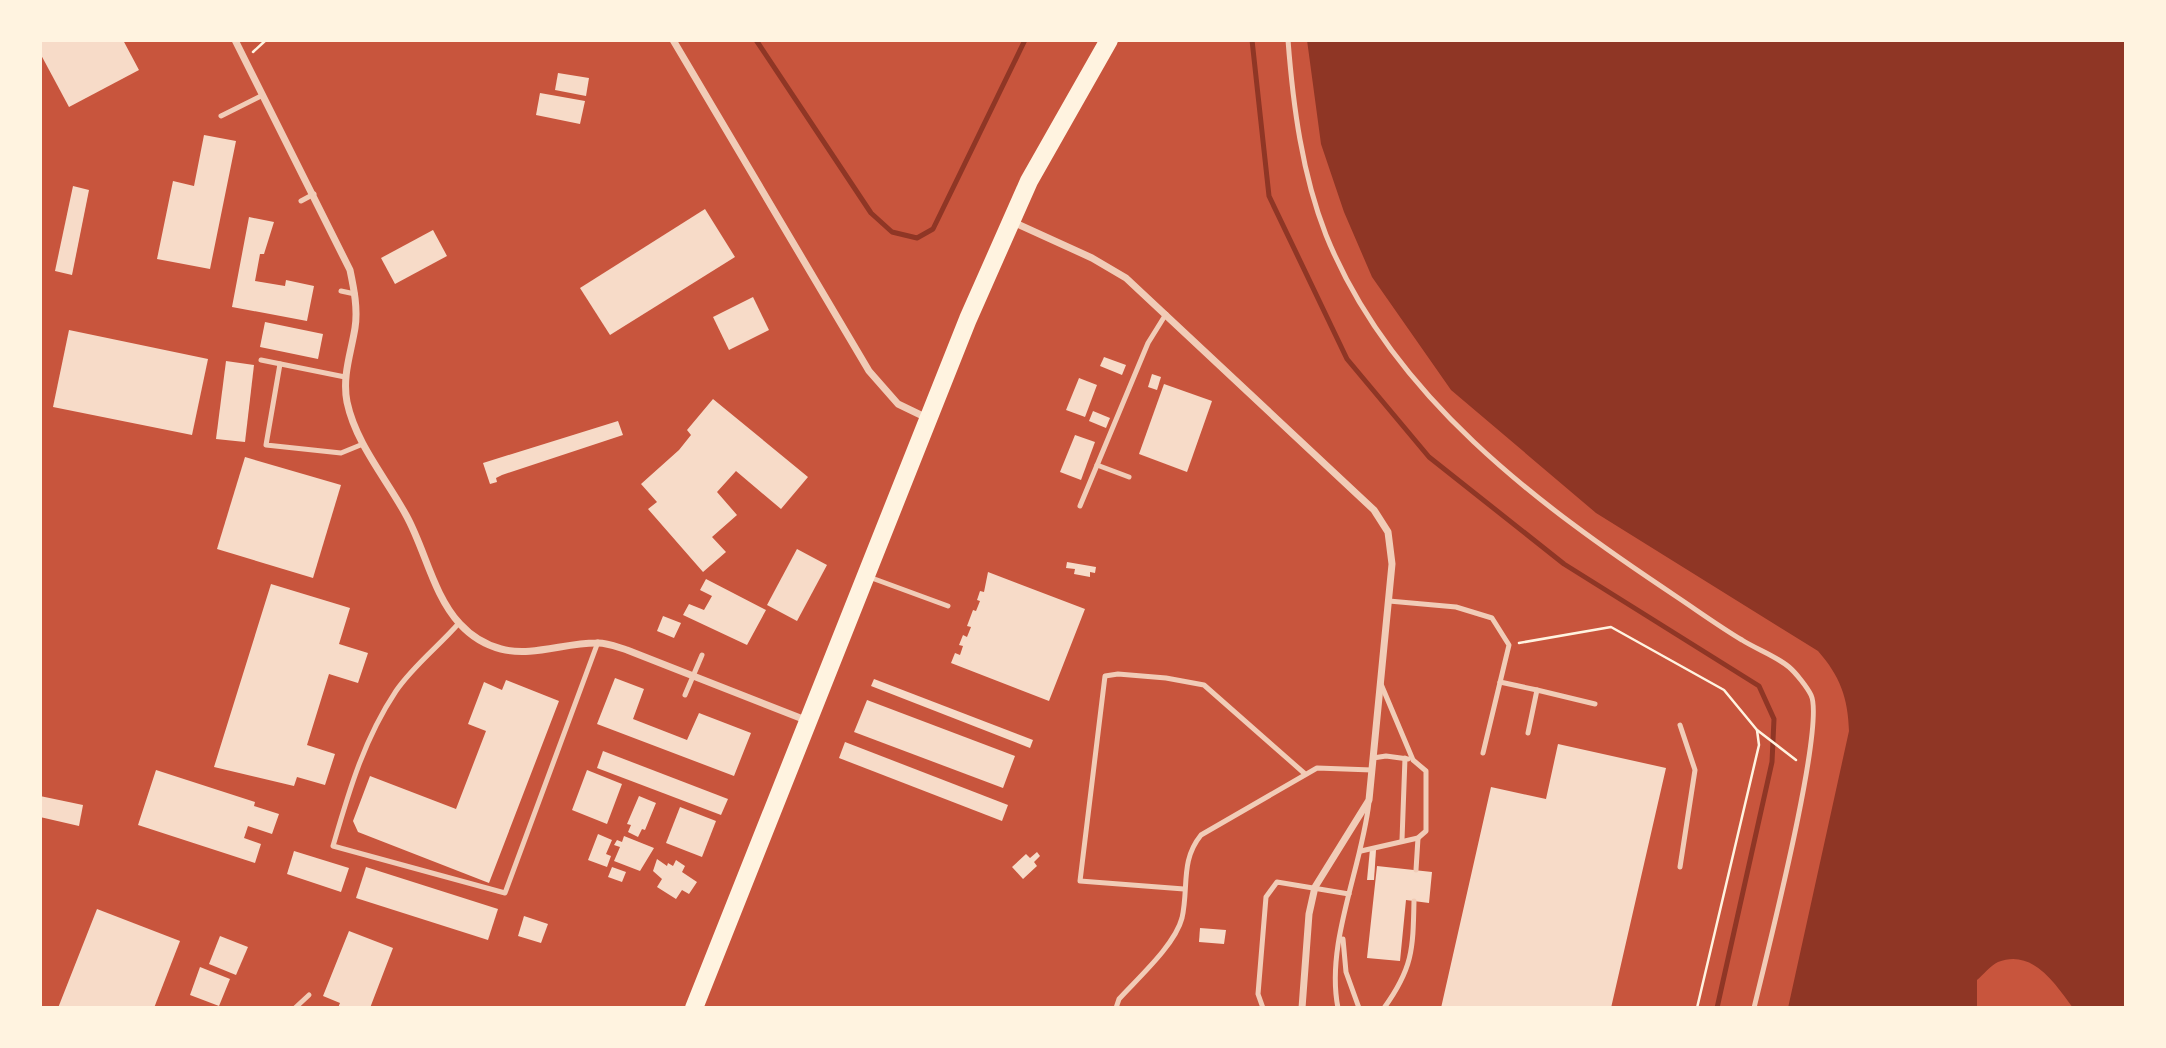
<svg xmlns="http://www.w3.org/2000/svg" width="2166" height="1048" font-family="'Nunito Sans',sans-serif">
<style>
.water{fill:#8f3625}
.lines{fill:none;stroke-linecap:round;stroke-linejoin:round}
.stream{stroke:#8f3625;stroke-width:5}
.building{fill:#f7dbc8}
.path{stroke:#fff3e0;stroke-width:2.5}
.service{stroke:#f1ccb7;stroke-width:5}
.minor{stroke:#f1ccb7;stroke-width:7}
.trunk{stroke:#fff3e0;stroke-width:18}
</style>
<rect width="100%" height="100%" fill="#c8553d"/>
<path class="water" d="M1307,40h819v968h-53c-17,-23 -40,-60 -75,-46 -7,3 -15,13 -21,18v28h-189l61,-277c-1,-33 -9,-55 -31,-80l-222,-138 -145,-123 -79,-113 -28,-65 -23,-68z"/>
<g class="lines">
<g class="stream">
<polyline points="756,40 871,213 892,232 917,238 933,229 1025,40"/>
<polyline points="1252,40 1269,196 1347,359 1429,457 1564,564 1759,686 1774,719 1772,762 1717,1008"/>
</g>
</g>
<g class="building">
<polygon points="40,40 123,40 139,70 69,107 40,53"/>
<polygon points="558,73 589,78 586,96 555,90"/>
<polygon points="540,93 585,101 580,124 536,115"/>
<polygon points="204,135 236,141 210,269 157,259 173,181 194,186"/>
<polygon points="73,186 89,190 72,275 55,271"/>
<polygon points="705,209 735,257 610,335 580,288"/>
<polygon points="249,217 274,222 264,254 260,254 255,281 285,286 286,280 314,286 307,321 232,307"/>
<polygon points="433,230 447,256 395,284 381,258"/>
<polygon points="753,297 769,330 729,350 713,317"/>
<polygon points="265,322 323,334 318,359 260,347"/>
<polygon points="69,330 208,359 192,435 53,407"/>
<polygon points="1104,357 1126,365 1122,375 1100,366"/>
<polygon points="226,361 254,365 245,442 216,439"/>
<polygon points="1152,374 1161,377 1157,390 1148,387"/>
<polygon points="1079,378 1097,385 1085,417 1066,410"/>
<polygon points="1164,384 1212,401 1187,472 1139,454"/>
<polygon points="713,399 808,477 781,509 736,471 717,492 737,515 712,537 726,552 703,572 648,509 657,502 641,484 679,450 691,435 687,430"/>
<polygon points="1093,411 1110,418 1106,428 1089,421"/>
<polygon points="618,421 623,435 502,475 496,478 497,482 490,484 483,463"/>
<polygon points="1075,435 1095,442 1081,480 1060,472"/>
<polygon points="245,457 341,485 313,578 217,549"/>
<polygon points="797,549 827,565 797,621 767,605"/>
<polygon points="1067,562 1096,567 1095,573 1090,572 1090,577 1074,574 1075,569 1066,568"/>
<polygon points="988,572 1085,609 1049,701 951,663 955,653 960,655 963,646 959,645 963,635 967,637 971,627 967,626 973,610 976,611 980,601 977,600 980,591 984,592"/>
<polygon points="706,579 766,610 747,645 683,615 689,604 704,610 712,596 700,590"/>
<polygon points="271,584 350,608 339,644 368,653 358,683 329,674 307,745 335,754 325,785 297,777 294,786 214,767"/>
<polygon points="663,616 681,623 674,638 657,631"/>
<polygon points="615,678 644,689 633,719 687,740 699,713 751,733 734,776 597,724"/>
<polygon points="874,679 1033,740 1030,748 871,686"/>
<polygon points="506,680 559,701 489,883 358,832 353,821 370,776 456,809 486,731 468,724 484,682 502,690"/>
<polygon points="867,700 1015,756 1003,788 854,732"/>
<polygon points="845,742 1008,805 1002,821 839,758"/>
<polygon points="1558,744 1666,768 1611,1008 1441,1008 1491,787 1546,799"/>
<polygon points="603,751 728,799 721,815 597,768"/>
<polygon points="156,770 255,802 254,806 279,814 272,834 248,826 244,838 261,844 255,863 138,825"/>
<polygon points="587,770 622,784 607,824 572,810"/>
<polygon points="40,796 83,805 79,826 40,817"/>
<polygon points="639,796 656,803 645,830 642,829 638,837 628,832 631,825 627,824"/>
<polygon points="680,807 716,821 702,857 666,843"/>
<polygon points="598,834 612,840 606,854 611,856 607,867 588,860"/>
<polygon points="624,836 654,848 640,871 614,861 620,847 614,845 617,840 622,842"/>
<polygon points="1370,849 1376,850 1374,880 1367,880"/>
<polygon points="294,851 349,868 341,892 287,874"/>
<polygon points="1037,852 1040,856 1034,862 1037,866 1023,879 1012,867 1026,854 1030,858"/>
<polygon points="657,859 667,866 668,863 673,866 676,860 685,866 682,872 697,882 689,894 682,890 676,899 657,887 662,879 653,871"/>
<polygon points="1377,866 1432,872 1429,903 1406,900 1400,961 1367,958"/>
<polygon points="366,867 498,909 488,940 356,898"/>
<polygon points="612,867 626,872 622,882 608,877"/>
<polygon points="97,909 180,941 154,1008 58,1008"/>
<polygon points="524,916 548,924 541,943 518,936"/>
<polygon points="1200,928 1226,930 1224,944 1199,942"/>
<polygon points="349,931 393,948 370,1008 338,1008 340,1003 323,996"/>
<polygon points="220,936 248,947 236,975 209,964"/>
<polygon points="200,967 230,979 219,1006 190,995"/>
</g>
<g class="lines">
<g class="path">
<polyline points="253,52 266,40"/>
<polyline points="1519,643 1611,627 1724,690 1757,730 1759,745 1697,1008"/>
<polyline points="1757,730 1796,760"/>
</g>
<g class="service">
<path d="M1288,40c5,65 14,134 38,195 65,161 211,269 351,362 21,14 43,30 65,43 14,9 34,16 47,27 7,6 18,20 22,28 15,30 -46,266 -57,313"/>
<polyline points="221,116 263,95"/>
<polyline points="301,201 314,194"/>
<polyline points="341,291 355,294"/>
<polyline points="261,360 345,377"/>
<polyline points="280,364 266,445 341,453 363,444"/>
<polyline points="1097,465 1129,477"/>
<polyline points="1080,506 1148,343 1166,314"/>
<polyline points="869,577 948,606"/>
<polyline points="1389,601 1456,607 1492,618 1509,645 1483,753"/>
<path d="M459,623c-20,23 -46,43 -63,68 -32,48 -47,100 -63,155l172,47 93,-251"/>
<polyline points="1500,682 1537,690"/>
<polyline points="685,695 702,655"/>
<polyline points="1680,725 1695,770 1680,867"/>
<polyline points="1528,733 1537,690 1595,704"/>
<polyline points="1373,758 1386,756 1408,759"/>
<polyline points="1402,840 1405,758"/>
<polyline points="1361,851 1418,838 1426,831 1426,771 1413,760 1381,684"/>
<polyline points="1416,870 1418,838"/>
<polyline points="1184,889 1080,881 1105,676 1118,674 1166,678 1204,685 1304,773"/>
<polyline points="1343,939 1346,972 1359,1008"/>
<polyline points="295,1008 309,995"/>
<path d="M1116,1008l3,-9c19,-21 56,-54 63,-81 7,-31 -2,-57 19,-83l116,-67 55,2"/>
<polyline points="1263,1008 1258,994 1266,897 1277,882 1349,894"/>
<path d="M1338,1008c-13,-64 24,-141 31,-206"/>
<path d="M1384,1008c29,-40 29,-59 30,-107"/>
</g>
<g class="minor">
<path d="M235,40l115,230c4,19 8,39 5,58 -4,25 -13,48 -8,74 9,42 39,76 59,113 19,34 27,80 54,109 11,12 26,21 41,25 31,8 63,-6 95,-6 10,-1 21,4 31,7l181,71"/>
<polyline points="673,40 869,371 898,404 927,418"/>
<polyline points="1011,221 1092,258 1126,278 1374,510 1388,532 1392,564 1369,800 1315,887 1309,914 1302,1008"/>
</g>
<polyline class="trunk" points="694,1008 968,319 1029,181 1109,40"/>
</g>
<rect width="2166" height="1048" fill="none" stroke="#fff3e0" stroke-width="84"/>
</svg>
